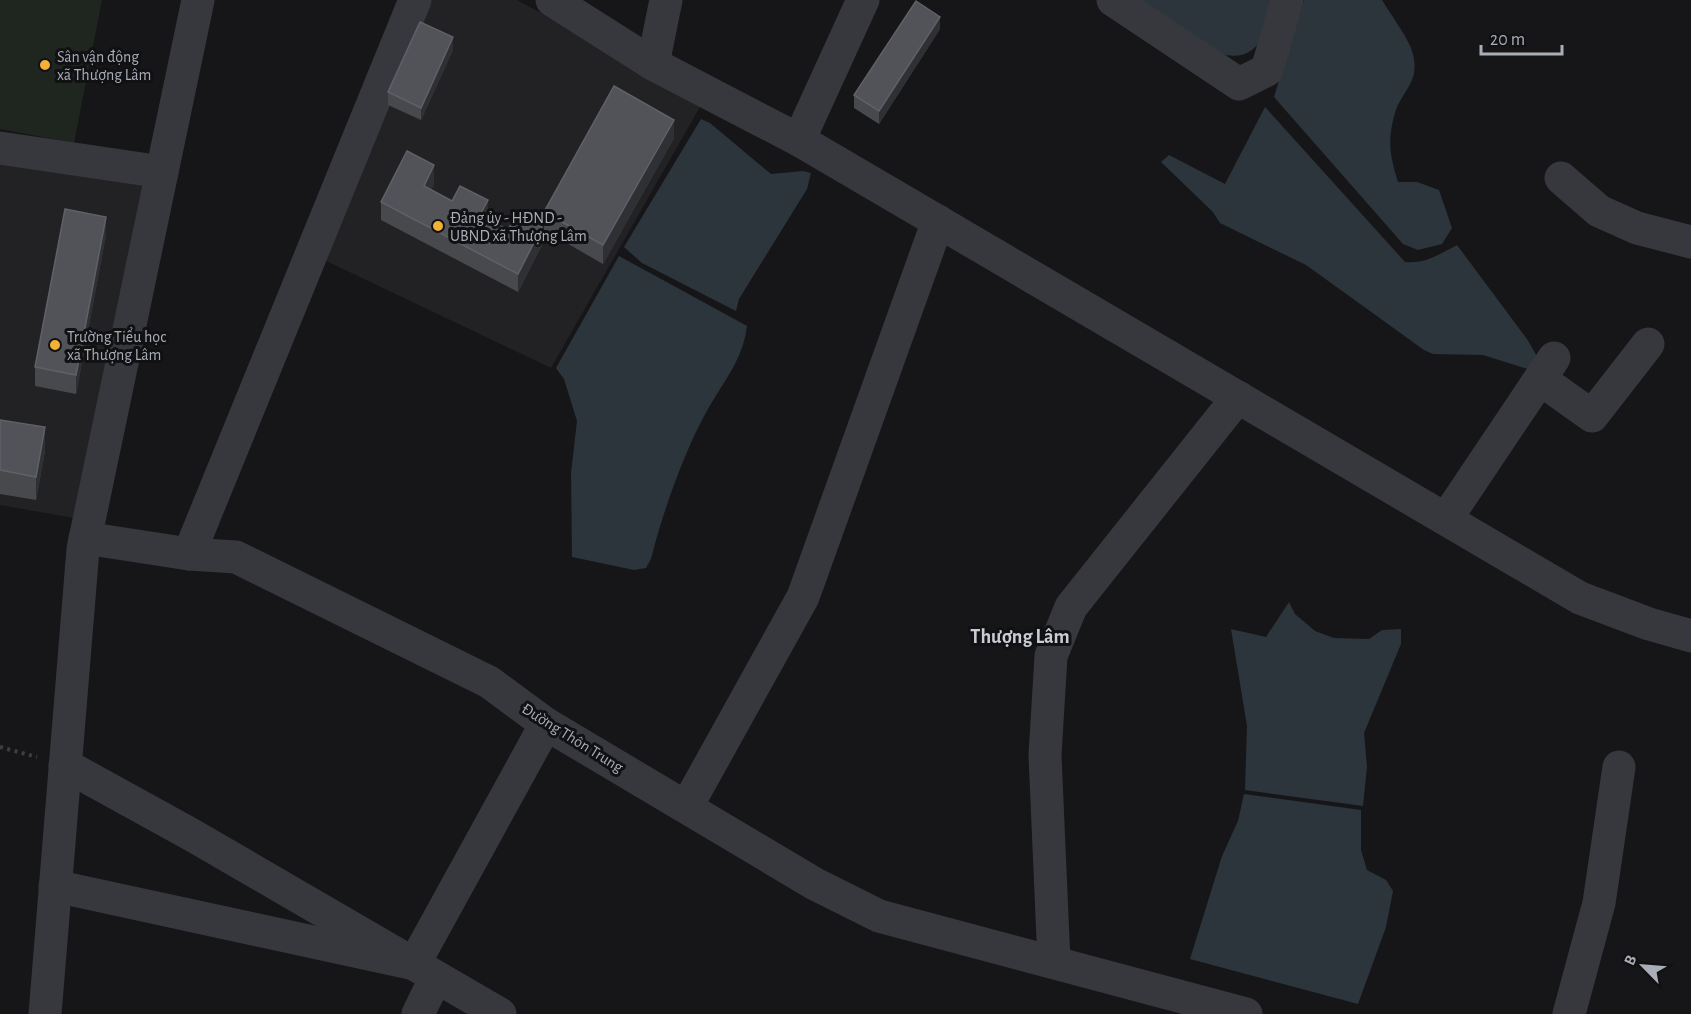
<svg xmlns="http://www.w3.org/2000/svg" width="1691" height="1014" font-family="'Alegreya Sans',sans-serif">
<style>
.built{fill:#222225}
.green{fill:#1e261f}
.water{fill:#2c353c}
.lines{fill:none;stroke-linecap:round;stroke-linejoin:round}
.path{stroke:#3d3f44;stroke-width:4;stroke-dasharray:3 4.5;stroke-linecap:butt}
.minor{stroke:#37383d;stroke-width:33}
.wall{fill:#47494d}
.shaded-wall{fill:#2f3033}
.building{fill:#525359;stroke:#5f6168;stroke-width:1.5}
.poi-dot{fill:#f2b134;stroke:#111113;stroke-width:2}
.labels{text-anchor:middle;stroke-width:6;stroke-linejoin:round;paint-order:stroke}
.poi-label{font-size:16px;fill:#a8adb8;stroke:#111113;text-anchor:start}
.street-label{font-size:16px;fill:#a8adb8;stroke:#111113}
.quarter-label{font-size:20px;font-weight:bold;fill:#c9ccd4;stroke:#111113}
</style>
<rect width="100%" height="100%" fill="#161618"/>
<g class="built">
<polygon points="426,0 517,0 704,100 551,368 322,259"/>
<polygon points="0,161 143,185 74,518 0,505"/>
</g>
<polygon class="green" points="0,0 102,0 74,143 0,129"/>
<g class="water">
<path d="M1129,0h146c-4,14 -11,41 -23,50 -31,24 -98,-33 -123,-50z"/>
<path d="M1304,0h78c9,15 22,32 29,48 12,34 -9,41 -16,65 -8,27 -5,43 3,69h19l22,8 13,38 -10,16 -24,6 -15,-6 -129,-147z"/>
<path d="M1265,107l140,155c21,2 34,-8 52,-17l70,94 11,19 -7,12 -48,-15 -50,-1 -9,-4 -118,-85 -86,-42 -7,-11 -52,-50 8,-7 56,29z"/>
<polygon points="701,119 710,123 771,174 803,171 811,173 807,189 739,299 736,311 642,263 624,247"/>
<path d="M619,256l128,70c-4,33 -23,55 -39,83 -23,40 -46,105 -57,150l-5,9 -12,2 -62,-13 -1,-84 6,-52 -13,-42 -8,-11z"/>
<polygon points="1289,602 1295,614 1315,631 1334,638 1369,639 1382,630 1401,629 1401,644 1364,733 1367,767 1363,806 1245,790 1247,726 1231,629 1266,637"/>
<polygon points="1244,794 1361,810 1361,850 1367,870 1386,880 1393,891 1386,927 1358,1004 1190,959 1222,856 1238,821"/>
</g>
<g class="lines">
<polyline class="path" points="0,747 37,757"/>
<g class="minor">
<polyline points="552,0 653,64 799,140 1580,598 1649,624 1691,636"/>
<polyline points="1113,0 1239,84 1267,70 1287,0"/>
<polyline points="653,64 666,0"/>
<polyline points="799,140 863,0"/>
<polyline points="0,148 162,172"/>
<polyline points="1561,178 1599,211 1637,228 1691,242"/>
<polyline points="1540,379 1592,416 1648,344"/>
<polyline points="1446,519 1554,358"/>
<polyline points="85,538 189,554 236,557 489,682 546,724 815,884 879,916 1246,1014"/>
<polyline points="189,554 415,0"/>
<polyline points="65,765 192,835 500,1014"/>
<polyline points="687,806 803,597 938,221"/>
<polyline points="55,886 414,964 546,724"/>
<polyline points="1054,962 1045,755 1051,656 1071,607 1238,397"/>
<polyline points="45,1014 83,549 198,0"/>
<polyline points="418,1014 436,977"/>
<polyline points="1569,1014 1599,903 1619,767"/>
</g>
</g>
<g class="wall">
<polygon points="940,29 879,124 854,108 854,95"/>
<polygon points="453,50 421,120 388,105 388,92"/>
<polygon points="674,138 603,264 544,230 544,212"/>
<polygon points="434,184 431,190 508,230 542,245 518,292 381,220 381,202"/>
<polygon points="106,235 76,394 35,386 35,367"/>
<polygon points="0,420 45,451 36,500 0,494"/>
</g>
<g class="shaded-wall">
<polygon points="940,17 940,29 879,124 879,111"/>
<polygon points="453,37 453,50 421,120 421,108"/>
<polygon points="674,120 674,138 603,264 603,245"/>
<polygon points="434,165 434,184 424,204 424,186"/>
<polygon points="488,200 488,219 480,215"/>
<polygon points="106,217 106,235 76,394 76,375"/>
<polygon points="542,227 542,245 518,292 518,274"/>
<polygon points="45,427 45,451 36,500 36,477"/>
</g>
<g class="building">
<polygon points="916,1 940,17 879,111 854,95"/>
<polygon points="420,22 453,37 421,108 388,92"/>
<polygon points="614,86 674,120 603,245 544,212"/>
<polygon points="407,151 434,165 424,186 452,201 460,186 488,200 480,215 508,230 517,213 542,227 518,274 381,202"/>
<polygon points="65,209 106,217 76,375 35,367"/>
<polygon points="0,420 45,427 36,477 0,470"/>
</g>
<g class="poi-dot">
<circle cx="45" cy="65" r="6"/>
<circle cx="438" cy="226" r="6"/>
<circle cx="55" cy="345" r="6"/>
</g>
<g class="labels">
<g class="poi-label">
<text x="57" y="62">Sân vận động<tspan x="57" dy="18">xã Thượng Lâm</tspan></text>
<text x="450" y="223">Đảng ủy - HĐND -<tspan x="450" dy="18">UBND xã Thượng Lâm</tspan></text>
<text x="67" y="342">Trường Tiểu học<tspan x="67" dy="18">xã Thượng Lâm</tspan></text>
</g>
<g class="street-label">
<text transform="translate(573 737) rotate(32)" y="6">Đường Thôn Trung</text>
</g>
<g class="quarter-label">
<text x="1020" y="643">Thượng Lâm</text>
</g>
</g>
<g transform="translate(1643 966) rotate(295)" stroke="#111113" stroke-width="4.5" paint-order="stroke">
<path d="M0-4.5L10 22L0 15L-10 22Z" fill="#a8adb8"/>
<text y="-9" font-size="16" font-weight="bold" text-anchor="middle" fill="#a8adb8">B</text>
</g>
<path d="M1481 45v9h81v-9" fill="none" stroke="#a8adb8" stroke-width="3"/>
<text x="1490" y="45" font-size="18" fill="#a8adb8" stroke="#111113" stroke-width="4.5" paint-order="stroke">20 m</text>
</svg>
